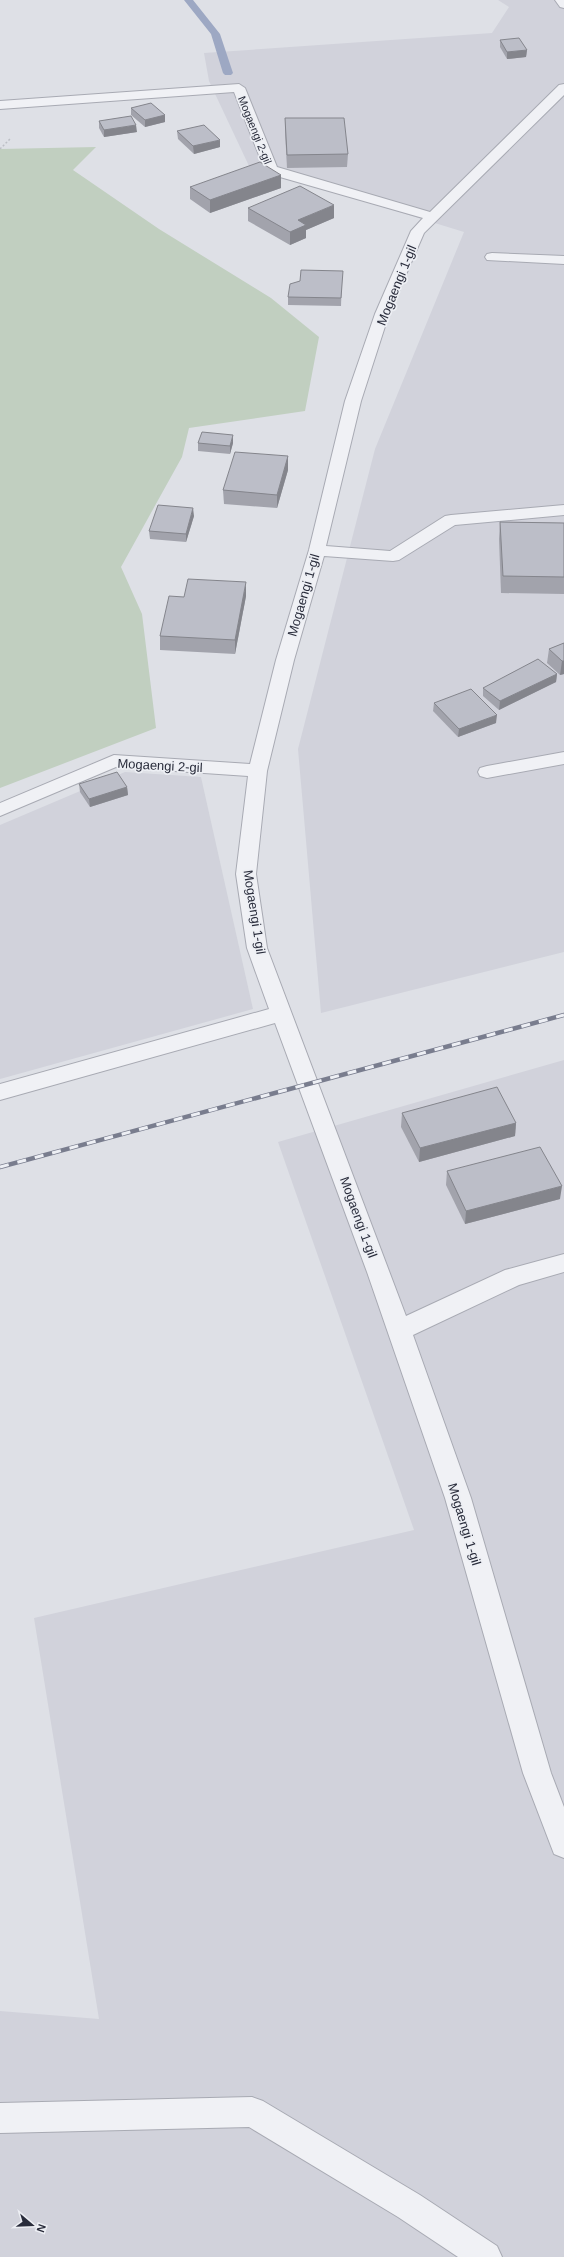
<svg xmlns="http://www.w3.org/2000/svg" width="564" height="2257" font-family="Arial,sans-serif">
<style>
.built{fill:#d1d2db}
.green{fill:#c1cfc0}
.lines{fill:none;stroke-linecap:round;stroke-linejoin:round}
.stream{fill:#9da8c3;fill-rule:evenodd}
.minor-casing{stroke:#a8aab3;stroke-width:2}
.path{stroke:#bcbec5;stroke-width:1.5;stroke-dasharray:2 2;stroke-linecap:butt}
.minor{fill:#f0f1f5;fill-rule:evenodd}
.rail-casing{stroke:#797d8e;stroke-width:4.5}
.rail{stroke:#edeff4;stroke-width:3;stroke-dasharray:9;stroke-linecap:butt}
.wall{fill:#a2a3ac}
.shaded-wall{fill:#84858c}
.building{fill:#bcbec8;stroke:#84858c}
.labels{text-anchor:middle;stroke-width:3.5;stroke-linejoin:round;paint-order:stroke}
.far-street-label{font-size:11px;fill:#292c3b;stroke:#edeff4}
.street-label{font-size:13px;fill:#292c3b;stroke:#edeff4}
</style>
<rect width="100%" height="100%" fill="#dee0e6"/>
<g class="built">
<polygon points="498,0 564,0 564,952 321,1013 298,749 375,449 464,232 249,166 209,81 204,53 492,33 509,7"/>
<polygon points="125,772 201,777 253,1009 0,1079 0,825"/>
<polygon points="564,1060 564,2257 0,2257 0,2011 99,2019 34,1618 414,1530 278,1142"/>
</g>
<polygon class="green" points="96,147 73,170 159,229 271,298 319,337 305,411 189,428 182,457 121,567 142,614 156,728 0,788 0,149"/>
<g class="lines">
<polygon class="stream" points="184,0 193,0 220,34 233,73 231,75 225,75 223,73 211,34"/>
<defs>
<g id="minor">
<polygon points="555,0 564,0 564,8 560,7"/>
<polygon points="239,84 245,88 277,167 430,212 559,85 564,84 564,95 424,233 389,314 361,401 326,546 390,551 445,516 451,515 564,505 564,515 455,525 399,560 393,561 324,556 294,660 267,771 256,874 267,948 406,1316 505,1270 564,1254 564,1272 519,1285 413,1335 471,1498 551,1773 564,1807 564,1858 554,1854 523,1773 445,1498 367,1272 275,1023 0,1100 0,1084 269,1009 247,948 236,874 248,776 116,767 0,816 0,803 114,755 250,764 276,660 309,550 345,401 375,314 411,231 423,218 266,173 234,92 0,109 0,101"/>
<polygon points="492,253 564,256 564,264 487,260 485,257 487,254"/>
<polygon points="564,752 564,764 487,778 480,776 478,772 480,768 487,766"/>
<polygon points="252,2097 263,2101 420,2195 497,2246 502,2257 458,2257 398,2217 249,2127 0,2133 0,2103"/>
</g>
</defs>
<use href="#minor" class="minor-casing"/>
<polyline class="path" points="0,149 11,138"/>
<use href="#minor" class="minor"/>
<defs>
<polyline id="rail" points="0,1167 564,1015"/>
</defs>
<use href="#rail" class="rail-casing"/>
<use href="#rail" class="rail"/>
</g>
<g class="wall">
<polygon points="500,40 527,50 526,57 507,59 500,47"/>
<polygon points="131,108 165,115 165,122 145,127 131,115"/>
<polygon points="285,118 348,154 347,167 287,168 285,131"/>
<polygon points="99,121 137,132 104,137 99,128"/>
<polygon points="177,131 220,147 194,154 178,139"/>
<polygon points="281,175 281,188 210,213 190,199 190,187"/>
<polygon points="248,208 334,218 306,230 306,238 290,245 248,221"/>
<polygon points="342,279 341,306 288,305 288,297"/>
<polygon points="198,443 233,443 230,454 198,451"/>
<polygon points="288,456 288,470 277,508 224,504 223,490"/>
<polygon points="194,516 186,542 150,539 149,531"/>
<polygon points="500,522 564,523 564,594 501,593 499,539"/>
<polygon points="246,596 235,654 160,650 160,636 184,597"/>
<polygon points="564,643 564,674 560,675 547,663 549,649"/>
<polygon points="557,674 556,682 499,710 483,696 483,688"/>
<polygon points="434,703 496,723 458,737 433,711"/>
<polygon points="79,784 127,787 128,795 90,807 80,792"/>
<polygon points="402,1113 516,1123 515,1136 419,1162 401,1127"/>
<polygon points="447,1171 560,1199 465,1224 446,1185"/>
</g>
<g class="shaded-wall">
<polygon points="527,50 526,57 507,59 507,52"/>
<polygon points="165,115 165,122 145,127 145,120"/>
<polygon points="136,125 137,132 104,137 104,130"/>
<polygon points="220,140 220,147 194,154 193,146"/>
<polygon points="281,175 281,188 210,213 210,200"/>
<polygon points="334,205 334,218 306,230 306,238 290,245 290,232 298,220"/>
<polygon points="233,435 233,443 230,454 230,446"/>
<polygon points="288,456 288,470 277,508 277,495"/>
<polygon points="193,508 194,516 186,542 186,534"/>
<polygon points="246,582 246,596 235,654 235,640"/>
<polygon points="562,661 564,661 564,674 560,675"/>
<polygon points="557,674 556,682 499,710 500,701"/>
<polygon points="497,715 496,723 458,737 459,729"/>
<polygon points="127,787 128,795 90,807 89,799"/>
<polygon points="516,1123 515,1136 419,1162 420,1148"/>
<polygon points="562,1186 560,1199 465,1224 466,1211"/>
</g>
<g class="building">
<polygon points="519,38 527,50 507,52 500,40"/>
<polygon points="151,103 165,115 145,120 131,108"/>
<polygon points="131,116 136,125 104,130 99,121"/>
<polygon points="285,118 344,118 348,154 287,155"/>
<polygon points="204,125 220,140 193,146 177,131"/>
<polygon points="260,162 281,175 210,200 190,187"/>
<polygon points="300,186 334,205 298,220 306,225 290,232 248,208"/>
<polygon points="301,270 343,271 341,298 288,297 290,284 300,281"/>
<polygon points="202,432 233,435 230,446 198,443"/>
<polygon points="235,452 288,456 277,495 223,490"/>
<polygon points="158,505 193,508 186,534 149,531"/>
<polygon points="500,522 564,523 564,577 503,576"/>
<polygon points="188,579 246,582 235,640 160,636 169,596 184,597"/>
<polygon points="564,643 564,661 562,661 549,649"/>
<polygon points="538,659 557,674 500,701 483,688"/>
<polygon points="471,689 497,715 459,729 434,703"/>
<polygon points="117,772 127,787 89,799 79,784"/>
<polygon points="497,1087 516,1123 420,1148 402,1113"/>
<polygon points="540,1147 562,1186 466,1211 447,1171"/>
</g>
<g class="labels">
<g class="far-street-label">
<text transform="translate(255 130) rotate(68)" y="4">Mogaengi 2-gil</text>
</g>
<g class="street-label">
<text transform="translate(396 285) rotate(-68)" y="5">Mogaengi 1-gil</text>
<text transform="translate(303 595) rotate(-74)" y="5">Mogaengi 1-gil</text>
<text transform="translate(160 765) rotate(3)" y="5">Mogaengi 2-gil</text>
<text transform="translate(255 912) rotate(81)" y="5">Mogaengi 1-gil</text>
<text transform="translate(359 1217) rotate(70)" y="5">Mogaengi 1-gil</text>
<text transform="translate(465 1524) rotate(73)" y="5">Mogaengi 1-gil</text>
</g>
</g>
<g transform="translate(32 2225) rotate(109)" stroke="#edeff4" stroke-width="3" paint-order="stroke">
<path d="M0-3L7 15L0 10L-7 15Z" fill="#292c3b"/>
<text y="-6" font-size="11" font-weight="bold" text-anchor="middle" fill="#292c3b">N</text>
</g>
</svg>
